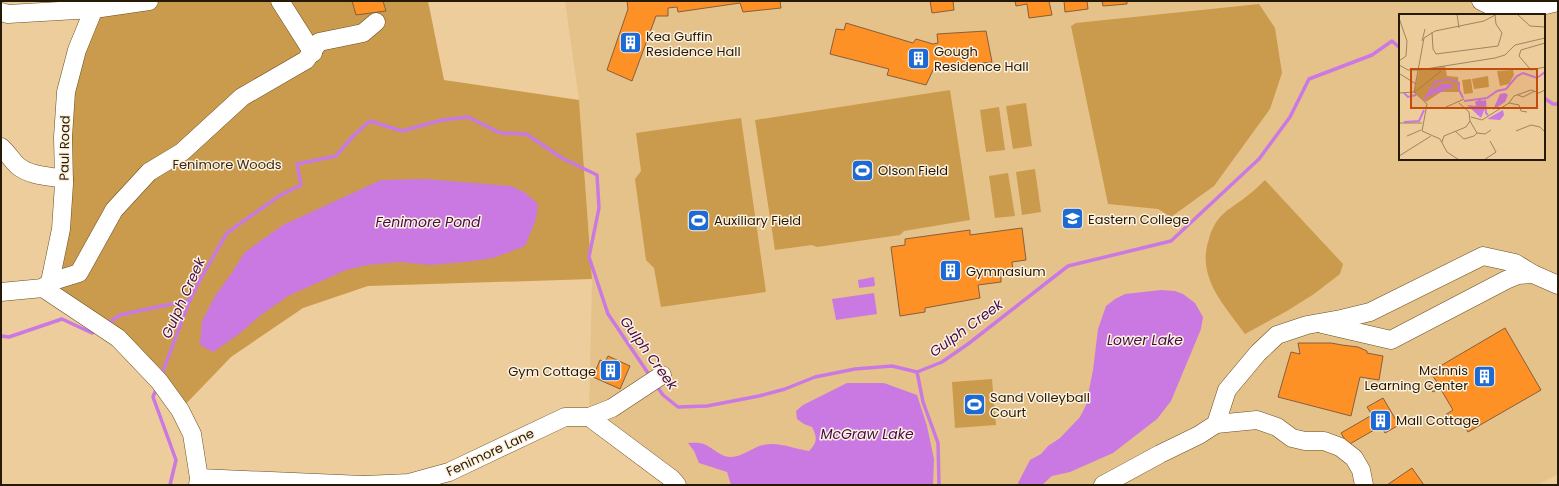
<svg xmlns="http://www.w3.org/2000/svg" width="1559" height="486" font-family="Poppins,sans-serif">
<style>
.built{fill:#e5c28a;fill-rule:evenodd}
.green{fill:#ca9b4c}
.water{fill:#cb79e2}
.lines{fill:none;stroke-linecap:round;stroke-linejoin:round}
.stream{stroke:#cb79e2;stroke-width:3.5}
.building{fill:#fd9126;stroke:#885e3c}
.minor-casing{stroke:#6a4e1f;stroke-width:19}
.minor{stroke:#fff;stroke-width:18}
.labels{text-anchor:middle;stroke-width:3;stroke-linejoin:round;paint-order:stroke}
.poi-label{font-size:13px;fill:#261a07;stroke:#fef1dd;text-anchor:start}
.street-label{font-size:13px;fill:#261a07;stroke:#fef1dd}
.park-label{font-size:13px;fill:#362913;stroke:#fef1dd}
.water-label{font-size:14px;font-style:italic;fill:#410c4f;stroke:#fef1dd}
.inset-river{fill:none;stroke:#cb79e2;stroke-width:2}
.inset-road{fill:none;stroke:#9d8560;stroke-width:1}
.view{fill:#c14c0b;fill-opacity:0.15;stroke:#c14c0b;stroke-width:2}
.inset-edge{fill:none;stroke:#261a07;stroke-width:2}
</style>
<rect width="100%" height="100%" fill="#edcd9b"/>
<path class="built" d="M565,1h993v473l-21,11h-860l-88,-68 3,-138 -13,-179zM1400,15h144v144h-144z"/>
<g class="green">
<polygon points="146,1 428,1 444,80 579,100 592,279 368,286 303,308 231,357 180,410 159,381 43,288 61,229 63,137 94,9"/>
<polygon points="1259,4 1275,28 1282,73 1270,109 1214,186 1171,217 1158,209 1108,204 1071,26 1076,23"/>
<polygon points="950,90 970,220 904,231 900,235 817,247 812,245 775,250 755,120"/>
<polygon points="1026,103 1032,146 1013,149 1006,106"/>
<polygon points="999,107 1005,150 986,152 980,110"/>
<polygon points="741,118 766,292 661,307 654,268 646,260 635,179 641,171 636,133"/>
<polygon points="1035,169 1041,212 1022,215 1016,172"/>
<polygon points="1008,173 1015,216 995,218 989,176"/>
<path d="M1265,180l78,84 -3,10 -26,20 -27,17 -42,23c-21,-29 -49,-57 -36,-95 2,-9 7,-18 13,-24 6,-6 13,-10 20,-15 8,-6 16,-13 23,-20z"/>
<polygon points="992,379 996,425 955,428 952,382"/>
</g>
<g class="water">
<polygon points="425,179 511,186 524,192 538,204 536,219 525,246 493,258 465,262 430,265 400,262 368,265 346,270 288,296 261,315 239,334 213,352 200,345 202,321 215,296 231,274 245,252 283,225 381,180"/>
<polygon points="874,277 875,286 859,288 858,280"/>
<polygon points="1161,290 1175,291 1183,294 1195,303 1203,317 1201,329 1171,401 1157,419 1113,453 1070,472 1052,476 1042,485 1017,485 1030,460 1041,454 1048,446 1060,438 1080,417 1086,405 1093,370 1098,329 1106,306 1115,299 1125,294"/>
<polygon points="874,293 877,314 836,320 832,299"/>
<path d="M847,383h37l33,12 10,31 7,33 -1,26h-202l-4,-13 -28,-9 -5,-12 -6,-8c6,0 12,-1 18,2 8,4 15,12 25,12 11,0 22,-10 32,-12 15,-4 32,4 46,6 9,-9 8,-14 3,-24l-8,-3 -7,-5 -1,-8 7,-6z"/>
</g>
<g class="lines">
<g class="stream">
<polyline points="1544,98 1553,104 1558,104"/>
<polyline points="107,324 120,315 190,300"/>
<polyline points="1,336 9,337 62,319 92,333 97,330"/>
<polyline points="917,372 923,402 938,443 939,485"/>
<polyline points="161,376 190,300 201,278 227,233 279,196 301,185 297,164 336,156 354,135 370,121 402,131 442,120 468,117 500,133 526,134 562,158 597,175 599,208 589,257 608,314 650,376"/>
<polyline points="656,385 663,395 678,407 707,406 759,396 785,389 815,377 855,369 892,366 917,372 942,362 968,344 1068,266 1171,241 1259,159 1290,117 1309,79 1372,55 1392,41 1400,48"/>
<polyline points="157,387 153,397 176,460 170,485"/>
</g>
</g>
<g class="building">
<polygon points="352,1 383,1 386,11 356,15"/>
<polygon points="627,1 780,1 781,8 743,12 740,3 678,12 677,7 668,8 668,16 656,16 632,81 607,70 628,9"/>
<polygon points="930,1 953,1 954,10 932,13"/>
<polygon points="1015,1 1049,1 1052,15 1029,18 1027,4 1016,6"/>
<polygon points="1064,1 1087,1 1088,9 1065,12"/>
<polygon points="1102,1 1127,1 1127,4 1103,6"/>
<polygon points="846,23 913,43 916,39 933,44 938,43 937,34 986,31 992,62 963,65 963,69 945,70 943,68 934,68 926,85 887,75 889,69 830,54 836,29 844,30"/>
<polygon points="1022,228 1026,260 1012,262 1013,271 1001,272 1001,282 978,285 980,298 925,308 925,312 900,316 891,247 905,245 905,239 970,230 970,235"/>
<polygon points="1505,328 1541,390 1468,432 1460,418 1450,424 1445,415 1453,410 1440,388 1433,392 1429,386 1437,382 1430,372"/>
<polygon points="1298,343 1331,343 1342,345 1358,347 1367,351 1367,353 1383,356 1379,380 1360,377 1351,416 1278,397 1291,352 1300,354"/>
<polygon points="608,356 630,366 620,389 593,377 600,360 605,362"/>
<polygon points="1383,398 1399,425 1385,433 1381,426 1348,445 1341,433 1372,415 1367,407"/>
<polygon points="1412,468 1424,485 1387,485"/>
</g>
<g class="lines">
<defs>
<g id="minor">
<polyline points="280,1 313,53"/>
<path d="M1481,1c26,15 49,8 77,1"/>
<polyline points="1,12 8,14 94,9 149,1"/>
<path d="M1,147c7,6 11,14 17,19 12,10 31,10 46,13"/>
<polyline points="50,282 79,273 114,210 149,172 182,152 242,97 306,60 319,42 363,33 376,22"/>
<polyline points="43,288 50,282 61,229 64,184 63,137 66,92 77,50 97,1"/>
<polyline points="43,288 118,338 159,381 180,410 192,434 199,478 198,485"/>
<polyline points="1,292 43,288"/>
<polyline points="1322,324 1391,340 1506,280 1518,275 1533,274"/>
<polyline points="589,417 672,479 677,485"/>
<polyline points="1216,424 1257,420 1277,427 1292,438 1305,441 1324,441 1340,447 1354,458 1361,470 1364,485"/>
<polyline points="199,478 363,485"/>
<polyline points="365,485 409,483 449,472 565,417 589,417 612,408 662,375"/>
<polyline points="1103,485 1160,454 1199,435 1216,424 1227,390 1258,353 1277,335 1307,325 1341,319 1370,312 1483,256 1515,263 1533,274 1558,285"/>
</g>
</defs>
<use href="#minor" class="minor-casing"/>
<use href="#minor" class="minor"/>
</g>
<defs>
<symbol id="building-square" viewBox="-11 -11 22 22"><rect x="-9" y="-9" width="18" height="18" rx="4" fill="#1e6ad5" stroke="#fef1dd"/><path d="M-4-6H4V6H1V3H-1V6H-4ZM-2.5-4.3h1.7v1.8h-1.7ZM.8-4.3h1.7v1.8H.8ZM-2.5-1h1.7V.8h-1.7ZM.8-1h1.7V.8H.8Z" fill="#fff"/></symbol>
<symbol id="stadium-square" viewBox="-11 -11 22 22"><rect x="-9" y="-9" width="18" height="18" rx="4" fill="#1e6ad5" stroke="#fef1dd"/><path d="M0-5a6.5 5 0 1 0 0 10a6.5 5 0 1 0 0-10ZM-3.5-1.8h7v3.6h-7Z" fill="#fff"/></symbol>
<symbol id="school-square" viewBox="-11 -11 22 22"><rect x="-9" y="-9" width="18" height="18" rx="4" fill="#1e6ad5" stroke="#fef1dd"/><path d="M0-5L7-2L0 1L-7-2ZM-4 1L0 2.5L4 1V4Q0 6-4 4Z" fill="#fff"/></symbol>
</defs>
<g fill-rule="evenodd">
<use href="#building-square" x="618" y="30" width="25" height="25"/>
<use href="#building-square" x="906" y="46" width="25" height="25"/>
<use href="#stadium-square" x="850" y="158" width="25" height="25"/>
<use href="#school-square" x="1060" y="206" width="25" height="25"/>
<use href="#stadium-square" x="686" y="208" width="25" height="25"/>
<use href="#building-square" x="938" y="258" width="25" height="25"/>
<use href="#building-square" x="598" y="358" width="25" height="25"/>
<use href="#building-square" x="1472" y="364" width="25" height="25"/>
<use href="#stadium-square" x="962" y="392" width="25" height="25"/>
<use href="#building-square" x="1368" y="408" width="25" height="25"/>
</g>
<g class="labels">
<g class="poi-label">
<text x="646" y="41">Kea Guffin<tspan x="646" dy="15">Residence Hall</tspan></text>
<text x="934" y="56">Gough<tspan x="934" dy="15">Residence Hall</tspan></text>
<text x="878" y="175">Olson Field</text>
<text x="1088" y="224">Eastern College</text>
<text x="714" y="225">Auxiliary Field</text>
<text x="966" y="276">Gymnasium</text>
<text x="1468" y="375" text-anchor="end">McInnis<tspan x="1468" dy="15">Learning Center</tspan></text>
<text x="596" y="376" text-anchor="end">Gym Cottage</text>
<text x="990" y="402">Sand Volleyball<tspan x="990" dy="15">Court</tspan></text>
<text x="1396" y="425">Mall Cottage</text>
</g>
<g class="street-label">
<text transform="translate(64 148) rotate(-89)" y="5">Paul Road</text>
<text transform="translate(490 452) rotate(-25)" y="5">Fenimore Lane</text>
</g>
<g class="park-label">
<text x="227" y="169">Fenimore Woods</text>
</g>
<g class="water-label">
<text x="428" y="227">Fenimore Pond</text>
<text transform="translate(183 298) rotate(-66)" y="5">Gulph Creek</text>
<text transform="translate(966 328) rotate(-36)" y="5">Gulph Creek</text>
<text x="1145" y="345">Lower Lake</text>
<text transform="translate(649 353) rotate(54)" y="5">Gulph Creek</text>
<text x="867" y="439">McGraw Lake</text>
</g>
</g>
<g transform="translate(1399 14)">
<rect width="146" height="146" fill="#edcd9b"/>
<path d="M46,52l2,10 11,1 1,15h-18l-15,10 -12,-10 5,-22zM114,56l1,5 -5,9 -9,2 -3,-15zM89,62l1,11 -15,2 -2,-10zM72,65l2,14 -9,1 -2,-14z" fill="#ca9b4c"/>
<path d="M43,70h10l2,3 -27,10 4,-7zM106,79l3,2 -3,7 -12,8 7,-16zM80,86l6,1 1,5 -5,12 -14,-13 9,1 -1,-4zM104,96l1,5 -4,5 -13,-1z" fill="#cb79e2"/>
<path class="inset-river" d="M5,79l4,4 8,-2M25,86l11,-18 14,-3 10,4v7l4,8M86,86l1,13 2,2M65,87l23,-3 10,-7 9,-2 11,-13 6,-3 14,5 8,-6M5,108l15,-1 5,-11"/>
<path class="inset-road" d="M58,0l2,14M118,0l13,12 15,1M0,4l8,23 -1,15 -7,5M33,18l1,17 3,5 62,-8 4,-13 -6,-9 -1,-9M23,27l3,-12M146,29l-24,7 -2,6 12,14 14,-3M0,51l9,5h11l76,-12 10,-3 10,-10 30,-7M1,60l16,10M15,78l10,-54 11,-7 49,-10 13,-7M15,78l13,12 -5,27 18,8 7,13 12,8M16,78l26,-21M0,79l15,-1M119,81l5,2 12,-6M110,89l10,2 2,6 6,1M28,94h17l20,-9M72,103l11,3 27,-17 5,-7 17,-6 8,3 6,-3M0,109h23M56,117l9,8 10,-3 3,-3 -7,-12M117,117l15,-6 9,2 5,5M78,119l8,1 6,-4M8,122l14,-6M43,128l2,-6 22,-9 4,-6 -1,-9 -10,-9M0,142l32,-20M85,146l12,-8 -6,-11"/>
<path class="view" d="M12,55h126v39h-126z"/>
<rect width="146" height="146" class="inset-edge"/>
</g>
<rect width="1559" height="486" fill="none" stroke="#261a07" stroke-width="4"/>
</svg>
